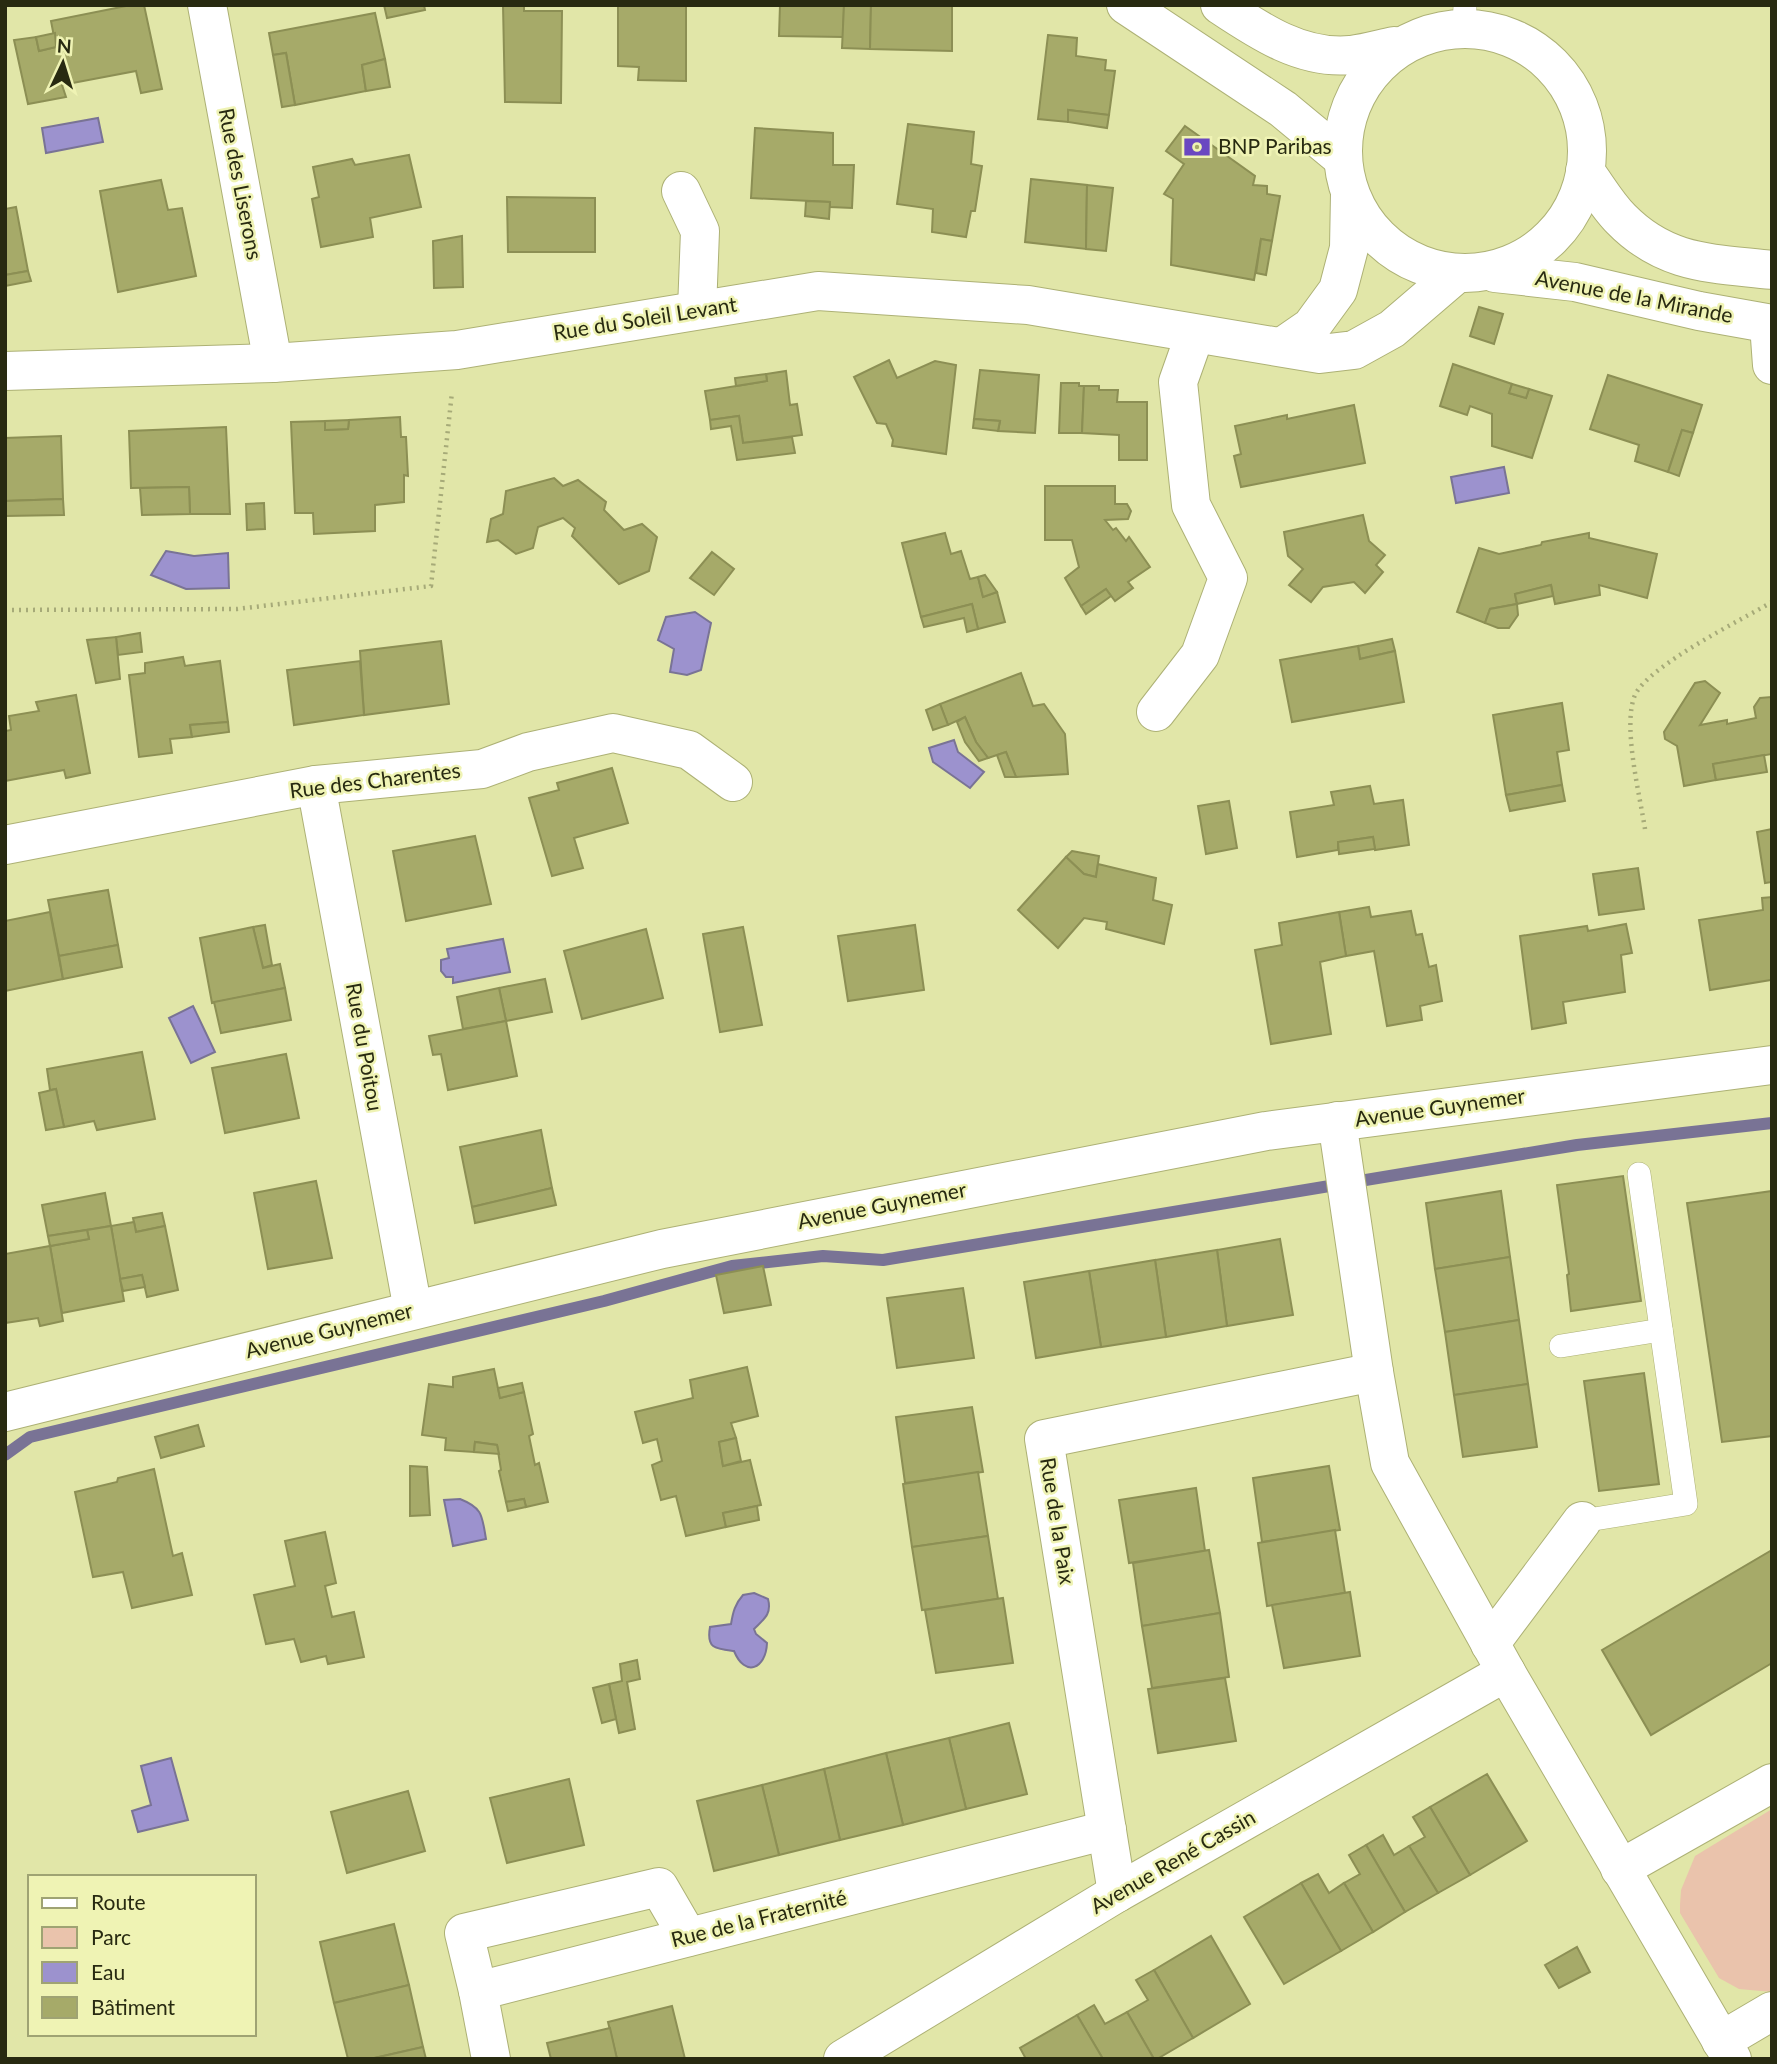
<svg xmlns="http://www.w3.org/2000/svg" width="1777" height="2064" font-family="Lato,sans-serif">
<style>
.green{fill:#eac3ac}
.water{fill:#9c92ce;stroke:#797395;stroke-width:2}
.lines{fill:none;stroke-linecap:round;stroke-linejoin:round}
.stream{stroke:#797395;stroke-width:12}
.building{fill:#a6aa69;stroke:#8c8f54;stroke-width:2}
.service-casing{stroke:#adb175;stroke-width:24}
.minor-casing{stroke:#adb175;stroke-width:40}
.tertiary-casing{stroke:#adb175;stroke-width:40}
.secondary-casing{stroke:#adb175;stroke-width:40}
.path{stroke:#a6aa78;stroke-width:4.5;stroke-dasharray:2 5;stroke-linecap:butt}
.service{stroke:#fff;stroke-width:23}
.minor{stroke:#fff;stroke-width:38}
.tertiary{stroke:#fff;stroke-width:38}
.secondary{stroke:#fff;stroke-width:38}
.labels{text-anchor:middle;stroke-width:5;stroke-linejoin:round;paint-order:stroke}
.poi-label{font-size:21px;fill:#282a11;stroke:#eff3b4;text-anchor:start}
.street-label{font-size:21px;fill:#282a11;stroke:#eff3b4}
</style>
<rect width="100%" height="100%" fill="#e1e6a8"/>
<polygon class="green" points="1772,1809 1772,1992 1739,1989 1719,1978 1680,1913 1680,1905 1681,1890 1695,1856"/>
<g class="water">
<polygon points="98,118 103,142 46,153 42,128"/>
<polygon points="1504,467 1509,493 1456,503 1451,477"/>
<polygon points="166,551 194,556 228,553 229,588 186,589 151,575"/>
<polygon points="695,612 711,623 701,670 687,675 670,672 674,649 658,640 666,617"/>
<polygon points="954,740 958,752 984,772 970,788 933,762 929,748"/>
<polygon points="503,939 510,972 453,983 453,977 446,977 441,971 441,960 449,958 447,949"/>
<polygon points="193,1006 215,1052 191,1063 169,1018"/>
<path d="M460,1499c23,9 22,17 26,40l-33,7 -9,-46z"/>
<path d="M754,1593l14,6c4,15 -4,20 -14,30l2,5 11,9c-1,26 -22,35 -33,8 -18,-2 -28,-2 -24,-24l21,-3c2,-12 4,-20 12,-29z"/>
<polygon points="171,1758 188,1820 138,1832 132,1811 151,1805 141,1766"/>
</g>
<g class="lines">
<polyline class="stream" points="5,1455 30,1437 604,1301 732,1266 823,1256 883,1260 1577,1145 1772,1123"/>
</g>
<g class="building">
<polygon points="131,5 144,5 162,89 141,93 136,71 62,85 66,97 28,104 14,40 36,37 39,51 56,47 51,21"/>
<polygon points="384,5 424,5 425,10 387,18"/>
<polygon points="503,5 524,5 524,11 562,11 561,103 505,102"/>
<polygon points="618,5 686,5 686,81 638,80 639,67 618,66"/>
<polygon points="780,5 844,5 843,37 779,36"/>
<polygon points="844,5 871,5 870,49 842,48"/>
<polygon points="871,5 952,5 952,51 870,49"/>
<polygon points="375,13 385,59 362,65 366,91 295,105 286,53 273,55 269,33"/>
<polygon points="55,33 56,47 39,51 36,37"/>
<polygon points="1048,35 1077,38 1076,56 1106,60 1105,70 1115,71 1109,115 1068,110 1068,122 1038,119"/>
<polygon points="286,53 295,105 282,107 273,55"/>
<polygon points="385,59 390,87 366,91 362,65"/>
<polygon points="1068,110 1109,115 1107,128 1068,122"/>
<polygon points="908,124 974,132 971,164 982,166 975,211 971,211 966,237 932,232 933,209 897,204"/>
<polygon points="1185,126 1255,176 1253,185 1267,186 1267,194 1280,196 1272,241 1261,239 1254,280 1171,265 1173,199 1164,194 1184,164 1166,151"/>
<polygon points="755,128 833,133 833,165 854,165 852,208 830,207 830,202 751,198"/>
<polygon points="409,155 421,207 370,218 373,237 321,247 312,199 319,197 313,167 352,159 355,165"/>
<polygon points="1031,179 1087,185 1086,249 1025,242"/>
<polygon points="161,180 168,210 182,208 196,276 118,292 100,191"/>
<polygon points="1087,185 1113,188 1106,251 1086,249"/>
<polygon points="507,197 595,198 595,252 508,252"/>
<polygon points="806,201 830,202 829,219 805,216"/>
<polygon points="16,207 28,271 5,275 5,209"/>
<polygon points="462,236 463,287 434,288 433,241"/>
<polygon points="1261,239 1272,241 1266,275 1256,273"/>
<polygon points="28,271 31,281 5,286 5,275"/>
<polygon points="1479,307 1503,314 1494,344 1470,336"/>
<polygon points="889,360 897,378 935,361 956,365 946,454 892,446 893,440 886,424 877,423 854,377"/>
<polygon points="1453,364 1512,384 1509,393 1526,398 1529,389 1552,396 1532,458 1492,446 1492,414 1470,406 1467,415 1440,406"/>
<polygon points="980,370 1039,375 1035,433 998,431 1000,421 974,419"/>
<polygon points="786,371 790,405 797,404 802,435 743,443 739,416 710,420 705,391 767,381 766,374"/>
<polygon points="766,374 767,381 736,386 735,378"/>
<polygon points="1608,375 1702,405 1693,433 1682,430 1668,472 1635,461 1639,445 1590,429"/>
<polygon points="1061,383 1079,383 1079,386 1084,386 1082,433 1059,433"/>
<polygon points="1512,384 1529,389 1526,398 1509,393"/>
<polygon points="1084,386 1099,386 1099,390 1118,390 1117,402 1147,402 1147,460 1119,460 1119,435 1082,433"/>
<polygon points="1354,405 1365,463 1241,487 1234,456 1241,454 1235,426 1287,415 1287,419"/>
<polygon points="739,416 743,443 792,437 795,453 737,460 731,426 711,429 710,420"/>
<polygon points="400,417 401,437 406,437 408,476 404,475 404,502 375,505 375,531 314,534 313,513 295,513 291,422 325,421 325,430 348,429 349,420"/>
<polygon points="974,419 1000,421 998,431 973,428"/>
<polygon points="349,420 348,429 325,430 325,421"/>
<polygon points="226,427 230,514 190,514 189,487 131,488 129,431"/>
<polygon points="1682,430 1693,433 1679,476 1668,472"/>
<polygon points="61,436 63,499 5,501 5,438"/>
<polygon points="554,478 563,486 578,480 606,502 604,510 624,530 642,524 657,537 649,571 619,584 572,536 575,528 563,518 538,527 533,548 516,554 498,540 487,542 491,519 503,514 506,491"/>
<polygon points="1045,486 1115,486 1115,504 1127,504 1131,511 1128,519 1105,520 1113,530 1116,528 1126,541 1129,537 1150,567 1128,582 1133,588 1115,601 1106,589 1081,606 1065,578 1079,567 1072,540 1045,540"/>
<polygon points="189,487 190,514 142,515 140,488"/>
<polygon points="63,499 64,515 5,516 5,501"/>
<polygon points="264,503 265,529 247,530 246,504"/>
<polygon points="1363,515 1369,541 1385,555 1376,565 1383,572 1365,593 1354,582 1323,587 1311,602 1289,585 1303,569 1288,556 1284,532"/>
<polygon points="945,533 951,554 961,551 970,579 978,577 983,597 997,592 1005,622 978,629 972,604 921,617 902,543"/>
<polygon points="1589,533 1589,538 1657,554 1647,598 1599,585 1600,595 1555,604 1551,585 1515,594 1517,604 1490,609 1485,623 1457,612 1479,548 1499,554 1541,545 1542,542"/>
<polygon points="712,552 734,569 714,595 690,578"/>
<polygon points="985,575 997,592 983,597 978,577"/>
<polygon points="1551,585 1553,596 1517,604 1515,594"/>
<polygon points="1106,589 1111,596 1086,614 1081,606"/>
<polygon points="972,604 978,629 967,632 964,618 924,627 921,617"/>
<polygon points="1517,604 1518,615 1509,628 1498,628 1485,623 1490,609"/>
<polygon points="140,633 142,652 118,655 116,637"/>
<polygon points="116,637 120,679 96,683 87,640"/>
<polygon points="1392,639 1395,651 1360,659 1358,646"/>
<polygon points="441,641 449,704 364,715 360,651"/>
<polygon points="1358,646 1360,659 1395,651 1404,702 1292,722 1280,660"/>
<polygon points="183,657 185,666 220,661 228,722 190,725 192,737 170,739 172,753 139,757 129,675 145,673 145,663"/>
<polygon points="360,661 364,715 294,725 287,670"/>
<polygon points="1021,673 1033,706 1044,704 1065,734 1068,774 1016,777 1006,752 988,758 976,742 965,717 948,725 940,704"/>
<polygon points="1705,681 1720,693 1700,725 1727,720 1727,724 1756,718 1754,707 1760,698 1771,697 1772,754 1713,764 1716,780 1684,786 1677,746 1665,739 1664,732 1695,683"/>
<polygon points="76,695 90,773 66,778 64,770 5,781 5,731 11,730 9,716 39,711 36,702"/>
<polygon points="1562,703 1569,750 1557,752 1562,785 1506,795 1493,715"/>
<polygon points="940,704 948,725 933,730 926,710"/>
<polygon points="965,717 976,742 988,758 979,761 965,742 957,722"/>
<polygon points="228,722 229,732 192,737 190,725"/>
<polygon points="1006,752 1016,777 1005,777 997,755"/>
<polygon points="1764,755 1767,772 1716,780 1713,764"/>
<polygon points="612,768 628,823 574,838 583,868 552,876 529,798 559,790 557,783"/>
<polygon points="1562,785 1565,801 1510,811 1506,795"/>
<polygon points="1370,786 1374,804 1403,800 1409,845 1375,850 1373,837 1338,842 1338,850 1297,857 1290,812 1334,805 1331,792"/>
<polygon points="1229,801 1237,848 1206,854 1198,806"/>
<polygon points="1772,829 1772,882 1765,883 1757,832"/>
<polygon points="475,836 491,904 406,921 393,851"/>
<polygon points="1373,837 1375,849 1339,854 1338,842"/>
<polygon points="1072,851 1099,856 1096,877 1084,874 1066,857"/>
<polygon points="1066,857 1084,874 1096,877 1098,864 1156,878 1153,900 1172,905 1164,944 1106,929 1107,922 1084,918 1058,948 1018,910"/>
<polygon points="1638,868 1644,909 1599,915 1593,874"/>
<polygon points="108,890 118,945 59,956 48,900"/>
<polygon points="1772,897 1772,990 1771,980 1710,990 1699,920 1763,910 1762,898"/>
<polygon points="1369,907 1371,917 1411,911 1416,935 1422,934 1429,967 1436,965 1442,1001 1420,1006 1422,1020 1387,1026 1374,951 1346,956 1339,912"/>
<polygon points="50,912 63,979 5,991 5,921"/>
<polygon points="1339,912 1346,956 1320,962 1331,1034 1271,1044 1255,950 1282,945 1279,923"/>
<polygon points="1626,924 1632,953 1621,955 1625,992 1563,1002 1566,1023 1532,1029 1520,936 1587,926 1588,931"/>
<polygon points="265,925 272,965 263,968 253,927"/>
<polygon points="915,925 924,990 848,1001 838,936"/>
<polygon points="253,927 263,968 280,964 285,988 212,1003 200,938"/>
<polygon points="743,927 762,1025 720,1032 703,934"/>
<polygon points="646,929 663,998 582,1019 564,951"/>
<polygon points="118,945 122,967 63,979 59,956"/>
<polygon points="545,979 552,1012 506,1021 499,988"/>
<polygon points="285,988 291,1020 221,1033 214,1002"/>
<polygon points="499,988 506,1021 463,1029 457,997"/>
<polygon points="506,1021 517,1076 448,1090 441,1054 433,1055 429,1036"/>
<polygon points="142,1052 155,1119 97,1130 94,1121 64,1127 56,1089 50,1090 47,1069"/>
<polygon points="286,1054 299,1118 225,1133 212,1068"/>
<polygon points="56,1089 64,1127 46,1130 39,1093"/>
<polygon points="541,1130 552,1188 472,1207 460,1147"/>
<polygon points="1623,1176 1641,1301 1571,1311 1567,1275 1569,1274 1557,1185"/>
<polygon points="316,1181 332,1258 268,1269 254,1193"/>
<polygon points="552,1188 556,1205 475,1223 472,1207"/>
<polygon points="1501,1191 1510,1257 1435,1269 1426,1203"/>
<polygon points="1772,1191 1772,1436 1722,1442 1687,1203"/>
<polygon points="105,1193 111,1226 48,1236 42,1205"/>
<polygon points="162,1213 165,1226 136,1232 133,1218"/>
<polygon points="134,1222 136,1232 165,1226 178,1290 147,1297 142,1275 120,1279 111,1226"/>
<polygon points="111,1226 124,1301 62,1313 50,1246 89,1239 87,1230"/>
<polygon points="87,1230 89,1239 50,1246 48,1236"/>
<polygon points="1280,1239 1293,1315 1227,1326 1217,1250"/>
<polygon points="50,1246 63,1321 40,1326 38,1318 5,1323 5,1254"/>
<polygon points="1217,1250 1227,1326 1166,1337 1155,1260"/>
<polygon points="1510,1257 1519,1320 1445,1332 1435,1269"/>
<polygon points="1155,1260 1166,1337 1101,1347 1089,1271"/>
<polygon points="763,1266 771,1305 724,1313 716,1275"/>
<polygon points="1089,1271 1101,1347 1036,1358 1024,1282"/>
<polygon points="142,1275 145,1287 123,1291 120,1279"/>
<polygon points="963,1288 974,1358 897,1368 887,1298"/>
<polygon points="1519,1320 1528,1384 1454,1395 1445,1332"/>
<polygon points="747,1367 758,1416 731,1423 736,1438 719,1442 723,1466 750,1460 761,1505 723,1513 726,1527 686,1536 676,1496 661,1500 652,1465 662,1461 657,1439 643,1443 635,1412 693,1398 690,1380"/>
<polygon points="494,1369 500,1398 524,1392 533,1434 529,1436 535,1465 539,1463 548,1502 526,1507 524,1499 506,1502 499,1471 501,1470 497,1445 475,1442 474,1452 445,1450 446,1438 422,1435 429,1384 453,1387 453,1377"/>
<polygon points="1644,1373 1659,1484 1599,1491 1584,1381"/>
<polygon points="522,1383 524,1392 500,1398 498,1388"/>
<polygon points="1528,1384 1537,1447 1463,1457 1454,1395"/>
<polygon points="972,1407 983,1472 905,1483 896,1417"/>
<polygon points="198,1425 204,1446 161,1458 155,1437"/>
<polygon points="736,1438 741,1461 723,1466 719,1442"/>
<polygon points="475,1442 497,1445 499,1454 474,1452"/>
<polygon points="410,1466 427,1467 430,1515 410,1516"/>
<polygon points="1329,1466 1340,1530 1262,1542 1253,1478"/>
<polygon points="154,1469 173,1556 182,1553 192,1595 132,1608 123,1572 93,1577 75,1492 117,1482 118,1478"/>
<polygon points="978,1472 988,1536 912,1547 903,1484"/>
<polygon points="1196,1488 1205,1551 1129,1563 1119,1500"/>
<polygon points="524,1499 526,1507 508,1511 506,1502"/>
<polygon points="757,1506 759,1520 726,1527 723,1513"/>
<polygon points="1335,1530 1345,1593 1267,1606 1258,1543"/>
<polygon points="325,1532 336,1583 325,1586 332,1617 354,1612 364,1657 328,1664 326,1656 301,1662 294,1639 266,1644 254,1595 295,1586 285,1541"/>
<polygon points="988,1536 998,1599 922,1610 912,1547"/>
<polygon points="1209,1550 1220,1613 1142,1626 1133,1563"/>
<polygon points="1772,1550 1772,1663 1651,1735 1602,1650"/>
<polygon points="1350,1592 1360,1656 1284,1668 1272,1605"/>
<polygon points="1003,1598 1013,1663 936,1673 925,1610"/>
<polygon points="1220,1613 1229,1677 1152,1688 1142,1626"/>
<polygon points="637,1660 640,1679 627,1682 635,1729 619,1733 609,1684 622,1681 620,1664"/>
<polygon points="1225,1678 1236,1741 1158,1753 1148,1689"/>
<polygon points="609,1684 616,1719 602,1723 593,1688"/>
<polygon points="1009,1723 1027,1794 966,1809 949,1738"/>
<polygon points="949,1738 966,1809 903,1825 886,1753"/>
<polygon points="886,1753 903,1825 840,1840 824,1769"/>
<polygon points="824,1769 840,1840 779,1855 762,1785"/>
<polygon points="1487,1774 1527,1841 1470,1875 1430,1807"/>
<polygon points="569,1779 584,1845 507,1863 490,1798"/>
<polygon points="762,1785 779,1855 714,1871 697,1801"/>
<polygon points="408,1791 425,1851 347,1873 331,1812"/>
<polygon points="1430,1807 1470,1875 1438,1893 1409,1846 1425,1837 1413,1817"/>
<polygon points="1383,1835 1394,1855 1409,1846 1438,1893 1405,1912 1366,1845"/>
<polygon points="1366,1845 1405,1912 1373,1932 1344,1883 1360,1874 1349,1855"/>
<polygon points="1318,1874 1329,1893 1344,1883 1373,1932 1341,1951 1301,1883"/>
<polygon points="1301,1883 1341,1951 1284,1984 1244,1917"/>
<polygon points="394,1924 409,1985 334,2003 320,1942"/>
<polygon points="1211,1936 1250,2004 1193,2038 1154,1970"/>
<polygon points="1577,1947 1590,1972 1559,1988 1545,1965"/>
<polygon points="1154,1970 1193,2038 1157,2059 1154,2059 1127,2012 1148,2000 1136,1980"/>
<polygon points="409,1985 423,2047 370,2059 348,2059 334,2003"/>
<polygon points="1094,2005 1105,2024 1127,2012 1154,2059 1103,2059 1077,2015"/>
<polygon points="672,2006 685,2059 617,2059 608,2022"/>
<polygon points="1077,2015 1103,2059 1026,2059 1020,2048"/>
<polygon points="610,2028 617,2059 551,2059 547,2043"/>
<polygon points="423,2047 426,2059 370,2059"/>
</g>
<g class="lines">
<defs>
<g id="service">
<polyline points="1464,29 1465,5"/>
<polyline points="1561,1346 1661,1330"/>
<polyline points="1582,1521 1686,1504 1639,1174"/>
</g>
<g id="minor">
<polyline points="207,5 273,363"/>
<polyline points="681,191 700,231 697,310"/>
<polyline points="1769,324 1772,365"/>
<polyline points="1282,347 1311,327 1338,290 1349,248 1350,194"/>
<polyline points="5,371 273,363 457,350 818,291 1028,305 1320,354 1354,350 1392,329 1455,275"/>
<polyline points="1156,712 1200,655 1228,578 1191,505 1178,382 1195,334"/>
<polyline points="316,785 413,1310"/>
<polyline points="5,845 316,785 482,769 528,752 613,733 689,750 733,782"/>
<polyline points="1337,1121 1374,1372 1390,1463 1506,1672 1732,2059"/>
<polyline points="1490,1644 1582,1521"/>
<polyline points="1620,1869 1772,1783"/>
<polyline points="1117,1893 1044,1439 1374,1372"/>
<polyline points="478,1991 464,1933 659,1887 688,1937"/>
<polyline points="1721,2041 1772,2011"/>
<polyline points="491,2059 478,1991 1107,1830"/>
<polyline points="843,2059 1117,1893 1506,1672"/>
</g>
<polyline id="tertiary" points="5,1412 662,1249 1266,1131 1772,1065"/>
<g id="secondary">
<polyline points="1126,5 1283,109 1341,157"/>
<path d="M1220,5c39,26 82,55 131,50 15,-2 29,-6 43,-9"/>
<circle cx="1465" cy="151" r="122"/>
<path d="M1585,171c12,16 22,34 36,48 45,46 91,44 151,51"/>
<polyline points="1495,273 1575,282 1699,311 1772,324"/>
</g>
</defs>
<use href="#service" class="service-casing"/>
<use href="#minor" class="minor-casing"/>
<use href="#tertiary" class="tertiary-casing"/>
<use href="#secondary" class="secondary-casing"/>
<g class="path">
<polyline points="5,610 237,609 431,586 452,392"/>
<path d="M1645,829c-5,-33 -23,-104 -10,-134 13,-29 106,-75 137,-93"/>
</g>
<use href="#service" class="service"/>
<use href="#minor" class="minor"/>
<use href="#tertiary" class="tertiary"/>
<use href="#secondary" class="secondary"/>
</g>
<defs>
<symbol id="bank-bare" viewBox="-9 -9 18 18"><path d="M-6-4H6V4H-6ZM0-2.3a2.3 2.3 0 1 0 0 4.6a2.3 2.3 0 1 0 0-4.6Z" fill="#6a48c1" stroke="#eff3b4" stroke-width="2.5" paint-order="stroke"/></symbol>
</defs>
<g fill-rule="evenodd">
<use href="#bank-bare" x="1178" y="128" width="38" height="38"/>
</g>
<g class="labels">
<g class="poi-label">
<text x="1218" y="154">BNP Paribas</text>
</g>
<g class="street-label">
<text transform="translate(240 184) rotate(79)" y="7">Rue des Liserons</text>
<text transform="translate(1634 297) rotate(11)" y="7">Avenue de la Mirande</text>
<text transform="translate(645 319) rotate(-9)" y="7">Rue du Soleil Levant</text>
<text transform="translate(375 781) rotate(-7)" y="7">Rue des Charentes</text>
<text transform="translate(364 1047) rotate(80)" y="7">Rue du Poitou</text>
<text transform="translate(1440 1108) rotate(-8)" y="7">Avenue Guynemer</text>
<text transform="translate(882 1206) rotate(-11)" y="7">Avenue Guynemer</text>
<text transform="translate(329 1331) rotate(-14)" y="7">Avenue Guynemer</text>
<text transform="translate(1057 1521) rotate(81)" y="7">Rue de la Paix</text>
<text transform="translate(1173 1862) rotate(-30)" y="7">Avenue René Cassin</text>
<text transform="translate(759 1919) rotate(-14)" y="7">Rue de la Fraternité</text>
</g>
</g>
<rect width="1777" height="2064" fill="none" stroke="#282a11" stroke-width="14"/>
<rect x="28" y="1875" width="228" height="161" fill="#eff3b4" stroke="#9fa373" stroke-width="2"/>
<rect x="42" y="1898" width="35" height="10" fill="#ffffff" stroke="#9fa373" stroke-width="2"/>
<text x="91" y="1910" font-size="21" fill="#282a11">Route</text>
<rect x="42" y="1927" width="35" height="21" fill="#eac3ac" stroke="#9fa373" stroke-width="2"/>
<text x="91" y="1945" font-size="21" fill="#282a11">Parc</text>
<rect x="42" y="1962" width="35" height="21" fill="#9c92ce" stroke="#9fa373" stroke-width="2"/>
<text x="91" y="1980" font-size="21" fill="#282a11">Eau</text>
<rect x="42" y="1997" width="35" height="21" fill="#a6aa69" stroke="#9fa373" stroke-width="2"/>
<text x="91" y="2015" font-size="21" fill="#282a11">Bâtiment</text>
<g transform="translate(63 63) rotate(4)" stroke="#eff3b4" stroke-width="5" paint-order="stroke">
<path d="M0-5L12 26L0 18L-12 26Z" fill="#282a11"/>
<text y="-10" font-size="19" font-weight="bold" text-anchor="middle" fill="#282a11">N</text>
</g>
</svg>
